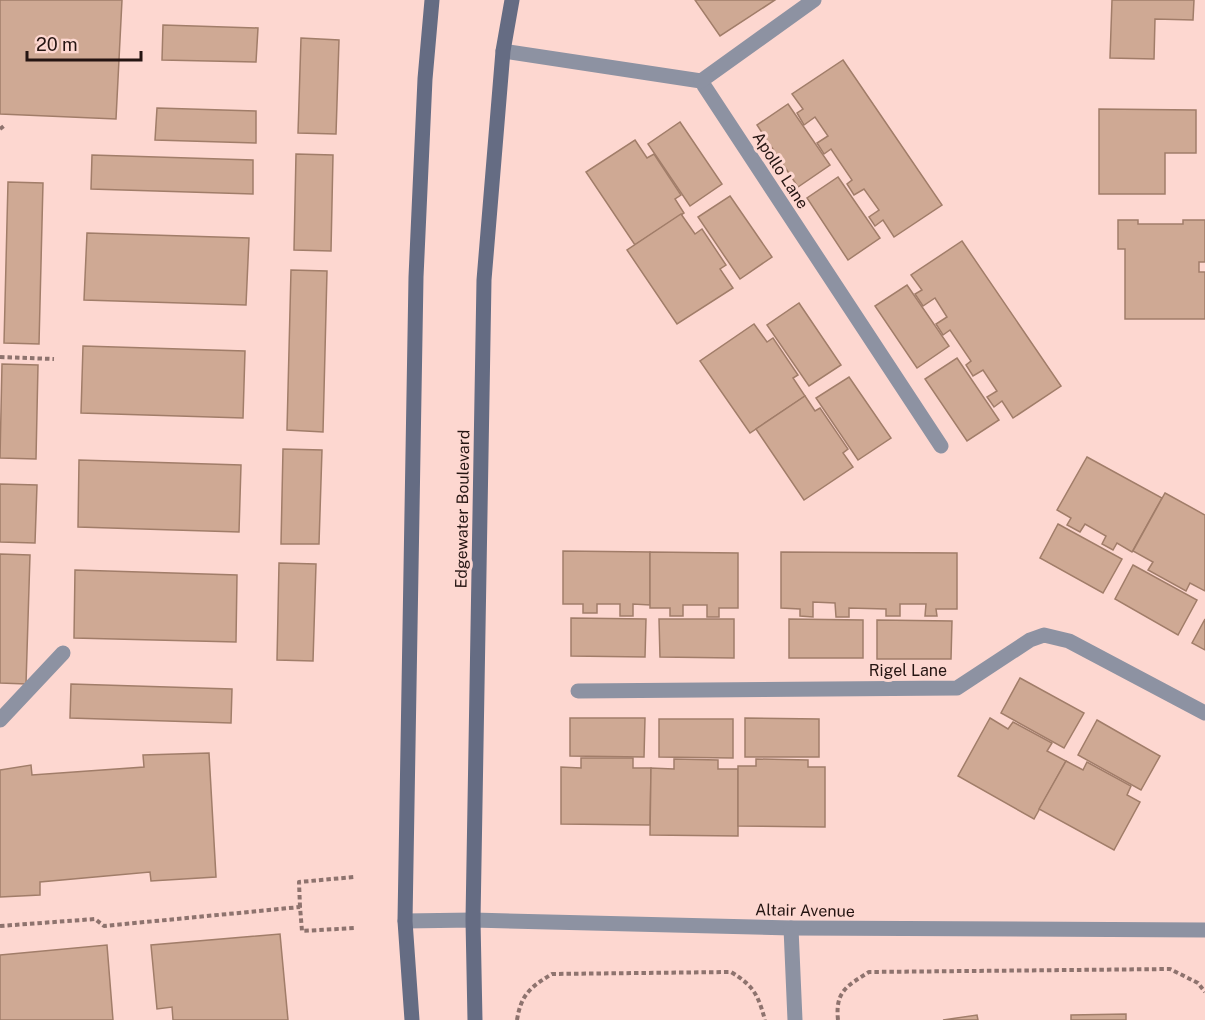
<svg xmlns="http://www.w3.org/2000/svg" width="1205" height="1020" font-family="'Public Sans',sans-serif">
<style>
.building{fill:#cfa994;stroke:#a17d69;stroke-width:1.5}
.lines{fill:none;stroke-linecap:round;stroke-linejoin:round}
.path{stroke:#8e736e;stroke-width:4;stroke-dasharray:4.5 3;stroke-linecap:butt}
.service{stroke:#8d92a2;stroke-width:15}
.minor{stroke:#8d92a2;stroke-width:15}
.secondary{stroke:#656c83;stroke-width:15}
.labels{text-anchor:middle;stroke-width:6;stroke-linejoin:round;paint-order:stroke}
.street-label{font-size:16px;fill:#251512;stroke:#fdd7d0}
</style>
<rect width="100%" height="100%" fill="#fdd7d0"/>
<g class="building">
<polygon points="0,0 122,0 116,119 0,114"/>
<polygon points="695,0 775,0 720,36"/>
<polygon points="1112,0 1194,0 1193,20 1155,19 1154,59 1110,58"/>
<polygon points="163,25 258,28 256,62 162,60"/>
<polygon points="301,38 339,40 336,134 298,133"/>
<polygon points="843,60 942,205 894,237 883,220 875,226 869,217 879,210 864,189 854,195 847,184 852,180 831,149 824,154 817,143 828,136 815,117 804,125 797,113 803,109 792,94"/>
<polygon points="788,104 830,165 798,187 757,125"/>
<polygon points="157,108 256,111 256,143 155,140"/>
<polygon points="1099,109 1196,110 1196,153 1165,153 1165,194 1099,194"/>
<polygon points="680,122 722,184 690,206 648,144"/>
<polygon points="635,140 647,158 654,154 681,195 675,199 684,213 635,245 586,172"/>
<polygon points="296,154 333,155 331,251 294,250"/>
<polygon points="92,155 253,160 253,194 91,189"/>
<polygon points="838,177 880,238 848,260 807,198"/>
<polygon points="8,182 43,183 39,344 4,343"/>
<polygon points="730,196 772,257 740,279 698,217"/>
<polygon points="681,214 695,234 702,229 726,265 720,269 733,288 677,324 627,250"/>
<polygon points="1118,220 1138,220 1138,224 1183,224 1183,220 1205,220 1205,262 1199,262 1199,272 1205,272 1205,319 1125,319 1125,249 1118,249"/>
<polygon points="87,233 249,238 246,305 84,300"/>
<polygon points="962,241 1061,386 1013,418 1002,401 994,407 987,397 997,391 983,370 973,376 966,365 971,361 950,330 943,335 936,324 947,317 935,298 923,306 915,294 922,290 911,275"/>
<polygon points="291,270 327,271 323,432 287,430"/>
<polygon points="907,285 949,346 917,368 875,306"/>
<polygon points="799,303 841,365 809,386 767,325"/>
<polygon points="754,324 767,342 773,338 798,375 793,378 805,396 750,433 700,361"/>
<polygon points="83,346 245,351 243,418 81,413"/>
<polygon points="957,358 999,420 967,441 925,379"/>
<polygon points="2,364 38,365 36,459 0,458"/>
<polygon points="849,377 891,438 858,460 816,398"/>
<polygon points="805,396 815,411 820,408 848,449 843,453 853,467 804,500 756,429"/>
<polygon points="283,449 322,450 319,544 281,544"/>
<polygon points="1087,457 1162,498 1132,552 1117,543 1113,550 1102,544 1106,536 1085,524 1080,532 1067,525 1071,518 1057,510"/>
<polygon points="79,460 241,465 239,532 78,527"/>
<polygon points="0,484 37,485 35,543 0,542"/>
<polygon points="1165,493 1205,515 1205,591 1190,583 1186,591 1148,570 1153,562 1133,551"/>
<polygon points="1058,524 1122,559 1103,593 1040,558"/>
<polygon points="563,551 650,552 650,605 633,604 633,616 620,616 620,604 597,604 597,613 583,613 583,604 563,604"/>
<polygon points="650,552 738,553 738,608 719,608 719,617 707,617 707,605 683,605 683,616 670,616 670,608 650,608"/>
<polygon points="781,552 957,553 957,609 936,609 937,616 925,616 926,604 900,604 900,616 886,616 886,609 849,608 849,617 836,617 835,603 813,602 813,617 800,616 800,609 781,608"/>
<polygon points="0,554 30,555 26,684 0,683"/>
<polygon points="279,563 316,564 313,661 277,660"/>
<polygon points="1133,565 1197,600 1178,635 1115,599"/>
<polygon points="75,570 237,575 236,642 74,638"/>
<polygon points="571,618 646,619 645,657 571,656"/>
<polygon points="659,619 734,619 734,658 660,657"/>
<polygon points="789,619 863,620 863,658 789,658"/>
<polygon points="1205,619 1205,650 1192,643"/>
<polygon points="877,620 952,621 951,659 877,659"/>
<polygon points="1020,678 1084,713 1064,748 1001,713"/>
<polygon points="71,684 232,689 231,723 70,718"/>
<polygon points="570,718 645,718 644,757 570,756"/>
<polygon points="745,718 819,719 819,757 745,757"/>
<polygon points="990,718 1008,729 1013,722 1052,743 1047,751 1066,761 1034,819 958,776"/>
<polygon points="659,719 733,719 733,758 659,757"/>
<polygon points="1097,720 1160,756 1141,790 1078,755"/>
<polygon points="209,753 216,877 151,881 150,872 40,882 40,895 0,897 0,770 31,765 32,775 144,767 143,755"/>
<polygon points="581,758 633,758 633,768 651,768 650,825 561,824 561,767 581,768"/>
<polygon points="674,759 718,760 718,769 738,769 738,836 650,835 651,768 674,769"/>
<polygon points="756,759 808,760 808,767 825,767 825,827 738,826 738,766 756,766"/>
<polygon points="1066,761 1083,770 1087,762 1131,786 1127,795 1140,802 1114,850 1039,809"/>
<polygon points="280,934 288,1020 173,1020 172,1007 157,1009 151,945"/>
<polygon points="107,945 113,1020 0,1020 0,955"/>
<polygon points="1126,1014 1126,1020 1071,1020 1071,1015"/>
<polygon points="977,1015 978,1020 943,1020"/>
</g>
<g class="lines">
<g class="path">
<polyline points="0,129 5,125"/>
<polyline points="0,357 54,359"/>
<polyline points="300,907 299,882 354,877"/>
<polyline points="0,926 95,919 104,926 300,907 302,931 354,928"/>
<path d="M517,1020c4,-25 13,-33 35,-46l179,-2c23,14 27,23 34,48"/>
<path d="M838,1020c-3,-29 9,-34 31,-48l301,-3 28,14 7,9"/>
</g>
<polyline class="service" points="0,720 63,653"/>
<g class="minor">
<polyline points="503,51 701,81 941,446"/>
<polyline points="701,81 814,0"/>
<polyline points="578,691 957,688 1030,640 1044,635 1069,641 1205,713"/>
<polyline points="405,921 473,920 791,928 1205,930"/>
<polyline points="791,928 795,1020"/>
</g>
<g class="secondary">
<polyline points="412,1020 405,921 416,277 425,79 432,0"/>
<polyline points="475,1020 473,920 484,280 503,51 512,0"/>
</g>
</g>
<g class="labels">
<g class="street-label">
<text transform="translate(781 170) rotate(57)" y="6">Apollo Lane</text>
<text transform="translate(462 509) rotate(-89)" y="6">Edgewater Boulevard</text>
<text x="908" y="676">Rigel Lane</text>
<text transform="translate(805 910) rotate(1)" y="6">Altair Avenue</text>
</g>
</g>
<path d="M27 51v9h114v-9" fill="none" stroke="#251512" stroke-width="3"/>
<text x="36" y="51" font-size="18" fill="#251512" stroke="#fdd7d0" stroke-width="4.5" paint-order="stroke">20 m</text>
</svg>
